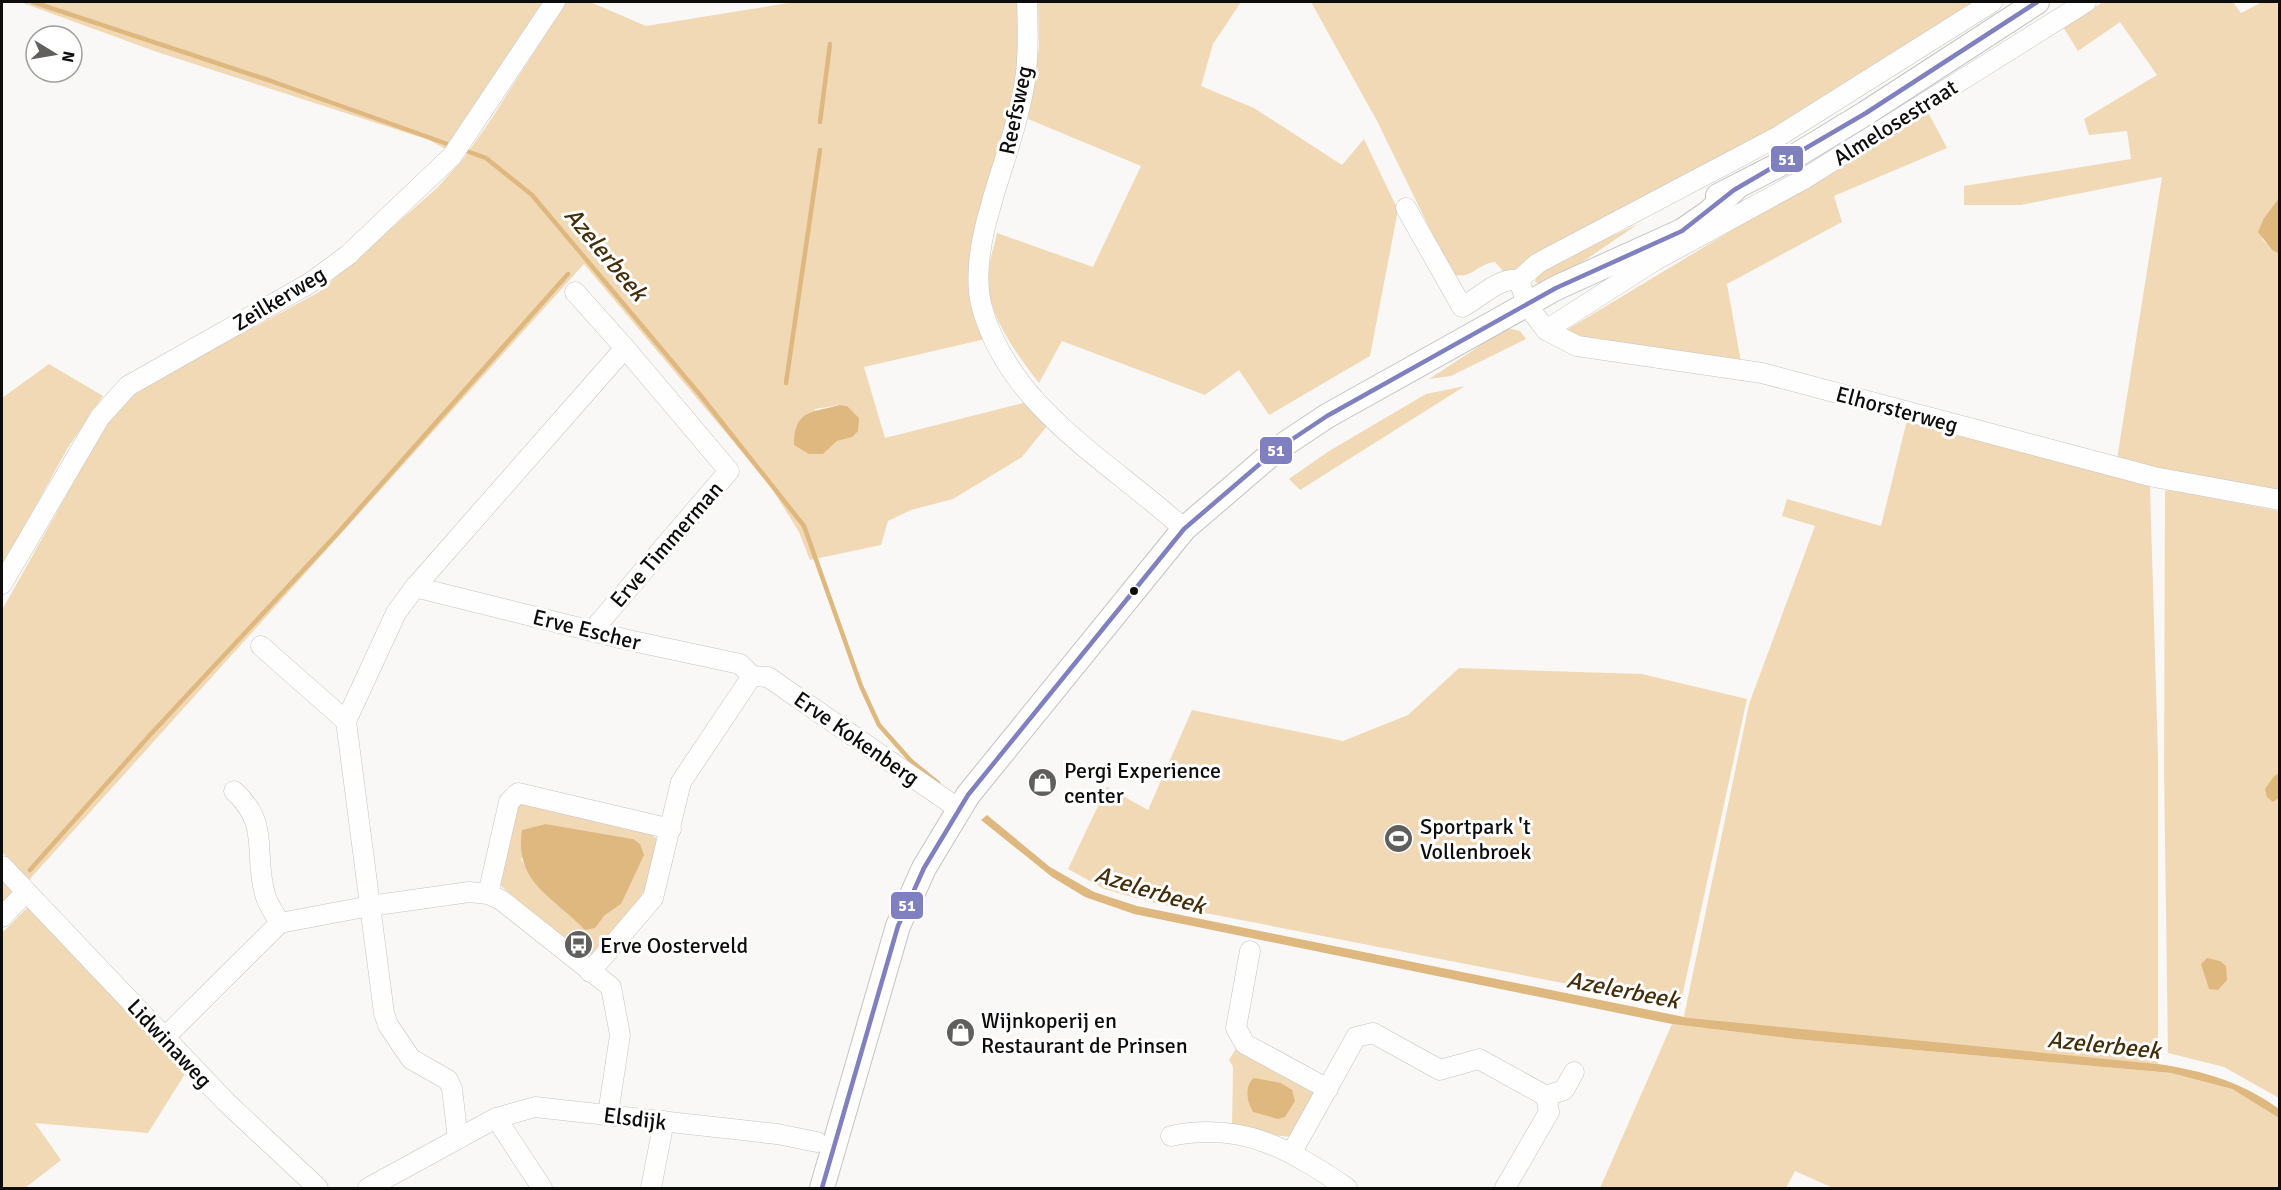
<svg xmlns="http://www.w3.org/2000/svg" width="2281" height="1190" font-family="Signika,sans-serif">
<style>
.green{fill:#f1d9b6;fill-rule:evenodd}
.water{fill:#deb87e}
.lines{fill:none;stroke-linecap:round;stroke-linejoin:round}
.stream{stroke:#deb87e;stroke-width:4.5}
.minor-casing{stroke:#c4c3c1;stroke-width:21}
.major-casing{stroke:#c4c3c1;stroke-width:26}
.minor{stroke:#fefefe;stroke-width:20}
.major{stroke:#fefefe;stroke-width:24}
.bus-1-casing{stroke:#fff;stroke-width:9}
.bus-1{stroke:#8080c0;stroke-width:4.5}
.bus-dot{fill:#0d0d0c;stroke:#fff;stroke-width:2}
.labels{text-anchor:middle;stroke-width:6;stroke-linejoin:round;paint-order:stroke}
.street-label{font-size:22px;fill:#0d0d0c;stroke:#fff}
.poi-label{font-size:22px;fill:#0d0d0c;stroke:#fff;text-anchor:start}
.water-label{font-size:24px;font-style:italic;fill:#442e0a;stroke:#fff}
.line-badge{stroke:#fff;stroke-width:2}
.badge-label{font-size:16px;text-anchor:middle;font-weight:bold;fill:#fff}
</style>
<rect width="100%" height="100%" fill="#faf8f6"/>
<g class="green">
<polygon points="20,2 548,2 449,151 429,140 157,52"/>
<path d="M566,2h24l56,24 149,-24h229l-6,95 -41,159 13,82 -126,29 21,71 146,-37 20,20 -29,36 -69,42 -42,11 -23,11 -7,24 -71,15 -11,-28 -30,-48 -185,-220 -555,616 -27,-28v-242l107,-191 16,-19 37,-23 157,-85 118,-104 27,-30 28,-40zM840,405l7,1v31l-10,4 -14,13 -8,-45z"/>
<path d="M1038,2h203l-28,42 -12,42 53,22 88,57 22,-26 34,71 -28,146 -101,59 -30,-45 -34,25 -143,-54 -23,42c-21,-27 -52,-69 -51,-104 0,-15 6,-32 9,-46l96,34 48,-101 -113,-47 11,-71z"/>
<path d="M1311,2h671l-217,131 -257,144 -13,-15c-17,1 -24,19 -43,12l-75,-153z"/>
<polygon points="2103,2 2233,2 2241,13 2262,2 2279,2 2279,198 2264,218 2262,239 2272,250 2279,254 2279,496 2117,459 2162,177 2021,205 1964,205 1964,186 2131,159 2127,131 2089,135 2084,119 2157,75 2120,22 2078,51 2063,27"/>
<polygon points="1928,112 1947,148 1834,196 1842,222 1727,284 1741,362 1558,335"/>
<polygon points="1638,224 1547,286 1535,282 1539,269"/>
<polygon points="1507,328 1520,331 1526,339 1451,376 1429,379"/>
<polygon points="49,364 103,396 67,449 2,567 2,398"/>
<polygon points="1465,386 1300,490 1289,479 1329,451 1426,394"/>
<polygon points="1908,416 2150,486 2158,756 2158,1064 1683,1021 1749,704 1815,526 1782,516 1787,499 1881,526"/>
<polygon points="2169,490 2279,511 2279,773 2274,776 2268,787 2273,801 2280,798 2279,1098 2224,1067 2168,1053 2164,771 2165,491"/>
<polygon points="1459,668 1642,674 1747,699 1680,1006 1154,903 1104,889 1068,869 1107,787 1148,810 1192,710 1343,741 1408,715"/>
<path d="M519,802l126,28 11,8c4,46 -31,80 -56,115l-13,2 -13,-7 -72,-61 -4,-9zM546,824l87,15 -12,65 -36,26 -51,-49 -13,-22z"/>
<polygon points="2,879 15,893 2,906"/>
<polygon points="29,906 188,1069 148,1133 35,1123 61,1160 25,1188 2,1188 2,933"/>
<polygon points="1672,1024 1794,1039 2171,1073 2232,1089 2279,1118 2279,1188 1833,1188 1795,1171 1786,1188 1600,1188"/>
<path d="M1238,1045l73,42 2,7 -22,42c-10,3 -44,-8 -59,-9l1,-60 -4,-7z"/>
</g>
<g class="water">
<polygon points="2279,198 2279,254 2272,250 2258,232 2264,218"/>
<path d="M840,405l7,1 12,12 -1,13 -6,6 -15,4 -14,13h-14l-15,-9c0,-36 18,-32 46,-40z"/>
<polygon points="2279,773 2279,798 2273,802 2267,797 2265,789 2274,776"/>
<path d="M987,815l63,52 44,25 43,14 552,112 469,46c46,7 84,18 121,45v9l-47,-29 -61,-16 -377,-34 -122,-15 -538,-110 -49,-17 -33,-20 -71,-57z"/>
<path d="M546,824l87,15 7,5 4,11 -23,49 -17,12 -9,12 -10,2c-31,-33 -71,-47 -63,-100z"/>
<polygon points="2207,958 2220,961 2226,966 2227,980 2218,990 2209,989 2201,964"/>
<path d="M1254,1078l27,5 11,7 3,11 -10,16 -7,2 -25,-7c-6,-10 -9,-26 1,-34z"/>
</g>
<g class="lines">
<g class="stream">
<polyline points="33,2 271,81 453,146"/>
<polyline points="820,122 830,44"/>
<polyline points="461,149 486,158 532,195 701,396 804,526 861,686 879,725 911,761 938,783"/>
<polyline points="786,383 820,150"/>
<polyline points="30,870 149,736 336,535 568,274"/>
</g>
<defs>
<g id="minor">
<path d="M1027,2c1,29 2,61 -4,90 -7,39 -22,76 -32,113 -9,30 -17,68 -10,99 26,103 130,158 203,225"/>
<path d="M1406,208l56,99c20,-10 36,-30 57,-27"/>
<polyline points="1519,280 1527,305 1546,330 1577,346 1762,373 2154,477 2280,500"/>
<polyline points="1519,280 1538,263 1779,136 1992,2"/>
<polyline points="575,292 625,348"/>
<polyline points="1546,330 1654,261 1804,179 2086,2"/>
<polyline points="2,584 100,417 128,386 310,283 348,255 452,156 555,2"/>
<polyline points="415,587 625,348 729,471 592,631"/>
<polyline points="261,646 346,721"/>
<polyline points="752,676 768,677 959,809"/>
<path d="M234,791c37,34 19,62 31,103 2,10 10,20 15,29"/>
<polyline points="2,866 226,1102 318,1188"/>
<polyline points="488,894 509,802 518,793 671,829"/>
<polyline points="2,917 26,892"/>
<polyline points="1250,951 1236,1028 1245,1044 1328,1089"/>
<polyline points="165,1037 280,923 370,906 469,892 488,894 501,900 611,987 620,1035 608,1114"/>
<polyline points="1546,1096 1564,1090 1574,1072"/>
<polyline points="496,1118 542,1188"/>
<path d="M1171,1136c72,-15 120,14 176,52"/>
<polyline points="458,1139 452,1089 448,1080 411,1059 388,1025 384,1013 346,721 396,613 415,587 628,640 740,664 752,676 681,782 653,898 590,972"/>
<polyline points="1292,1152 1356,1037 1373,1033 1440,1070 1479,1059 1546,1096 1549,1112 1505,1188"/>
<polyline points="368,1188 496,1118 535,1107 777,1134 817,1142"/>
<polyline points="651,1188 664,1121"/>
</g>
<g id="major">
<polyline points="1718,196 1792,158 1866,113 2037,2"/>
<polyline points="822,1188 898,926 924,868 968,795 1184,529 1276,450 1327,416 1556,288 1682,231 1708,213 1734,190"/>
</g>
</defs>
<use href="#minor" class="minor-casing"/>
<use href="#major" class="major-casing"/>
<use href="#minor" class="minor"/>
<use href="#major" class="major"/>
<defs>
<polyline id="bus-1" points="822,1188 898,926 924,868 968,795 1184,529 1276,450 1327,416 1556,288 1682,231 1734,190 1866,113 2037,2"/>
</defs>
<use href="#bus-1" class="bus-1-casing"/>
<use href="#bus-1" class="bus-1"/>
</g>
<defs>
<symbol id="shop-disc" viewBox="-11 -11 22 22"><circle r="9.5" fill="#605f5e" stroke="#fff"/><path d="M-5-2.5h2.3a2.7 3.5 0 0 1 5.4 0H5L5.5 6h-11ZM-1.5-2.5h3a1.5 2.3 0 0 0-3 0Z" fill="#fff"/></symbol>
<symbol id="stadium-disc" viewBox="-11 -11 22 22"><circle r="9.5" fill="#605f5e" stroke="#fff"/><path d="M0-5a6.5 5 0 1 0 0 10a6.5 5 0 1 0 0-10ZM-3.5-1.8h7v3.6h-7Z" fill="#fff"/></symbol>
<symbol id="bus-disc" viewBox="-11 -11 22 22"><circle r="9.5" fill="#605f5e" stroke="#fff"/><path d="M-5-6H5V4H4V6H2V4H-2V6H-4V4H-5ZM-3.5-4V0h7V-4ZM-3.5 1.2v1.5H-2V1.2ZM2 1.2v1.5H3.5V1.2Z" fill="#fff"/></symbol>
</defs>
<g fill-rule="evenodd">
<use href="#shop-disc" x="1026" y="766" width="33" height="33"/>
<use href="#stadium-disc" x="1382" y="822" width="33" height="33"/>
<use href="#bus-disc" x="562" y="928" width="33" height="33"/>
<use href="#shop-disc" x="944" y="1016" width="33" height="33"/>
</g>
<circle class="bus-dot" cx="1134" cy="591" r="5"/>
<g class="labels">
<g class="street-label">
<text transform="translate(1015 110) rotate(-78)" y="8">Reefsweg</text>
<text transform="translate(1895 122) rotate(-32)" y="8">Almelosestraat</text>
<text transform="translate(279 298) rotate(-31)" y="8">Zeilkerweg</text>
<text transform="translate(1897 409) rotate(15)" y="8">Elhorsterweg</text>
<text transform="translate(666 544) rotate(-49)" y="8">Erve Timmerman</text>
<text transform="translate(587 629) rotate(14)" y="8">Erve Escher</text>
<text transform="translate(857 738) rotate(35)" y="8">Erve Kokenberg</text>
<text transform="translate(170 1043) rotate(47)" y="8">Lidwinaweg</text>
<text transform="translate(635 1118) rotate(7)" y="8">Elsdijk</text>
</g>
<g class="poi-label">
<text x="1064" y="778">Pergi Experience<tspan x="1064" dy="25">center</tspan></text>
<text x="1420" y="834">Sportpark 't<tspan x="1420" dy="25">Vollenbroek</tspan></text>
<text x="600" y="953">Erve Oosterveld</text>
<text x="981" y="1028">Wijnkoperij en<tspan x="981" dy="25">Restaurant de Prinsen</tspan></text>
</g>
<g class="water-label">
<text transform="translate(606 254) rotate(50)" y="8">Azelerbeek</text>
<text transform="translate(1150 890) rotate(17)" y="8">Azelerbeek</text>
<text transform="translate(1623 990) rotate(11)" y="8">Azelerbeek</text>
<text transform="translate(2104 1045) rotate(6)" y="8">Azelerbeek</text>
</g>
</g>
<g class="line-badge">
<rect x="1770" y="145" width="34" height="28" rx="6" fill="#8080c0"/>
<rect x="1259" y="436" width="34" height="29" rx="6" fill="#8080c0"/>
<rect x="890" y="891" width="34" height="29" rx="6" fill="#8080c0"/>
</g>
<g class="badge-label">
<text x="1787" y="165">51</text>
<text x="1276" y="456">51</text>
<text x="907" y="911">51</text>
</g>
<rect width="2281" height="1190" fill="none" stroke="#0d0d0c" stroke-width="6"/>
<g transform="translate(54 54) rotate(101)"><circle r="28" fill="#ffffff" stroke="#9e9e9e" stroke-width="1.5"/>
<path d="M0-4.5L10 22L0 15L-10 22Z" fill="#605f5e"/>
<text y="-9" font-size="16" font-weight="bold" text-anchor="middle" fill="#0d0d0c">N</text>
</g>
</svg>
